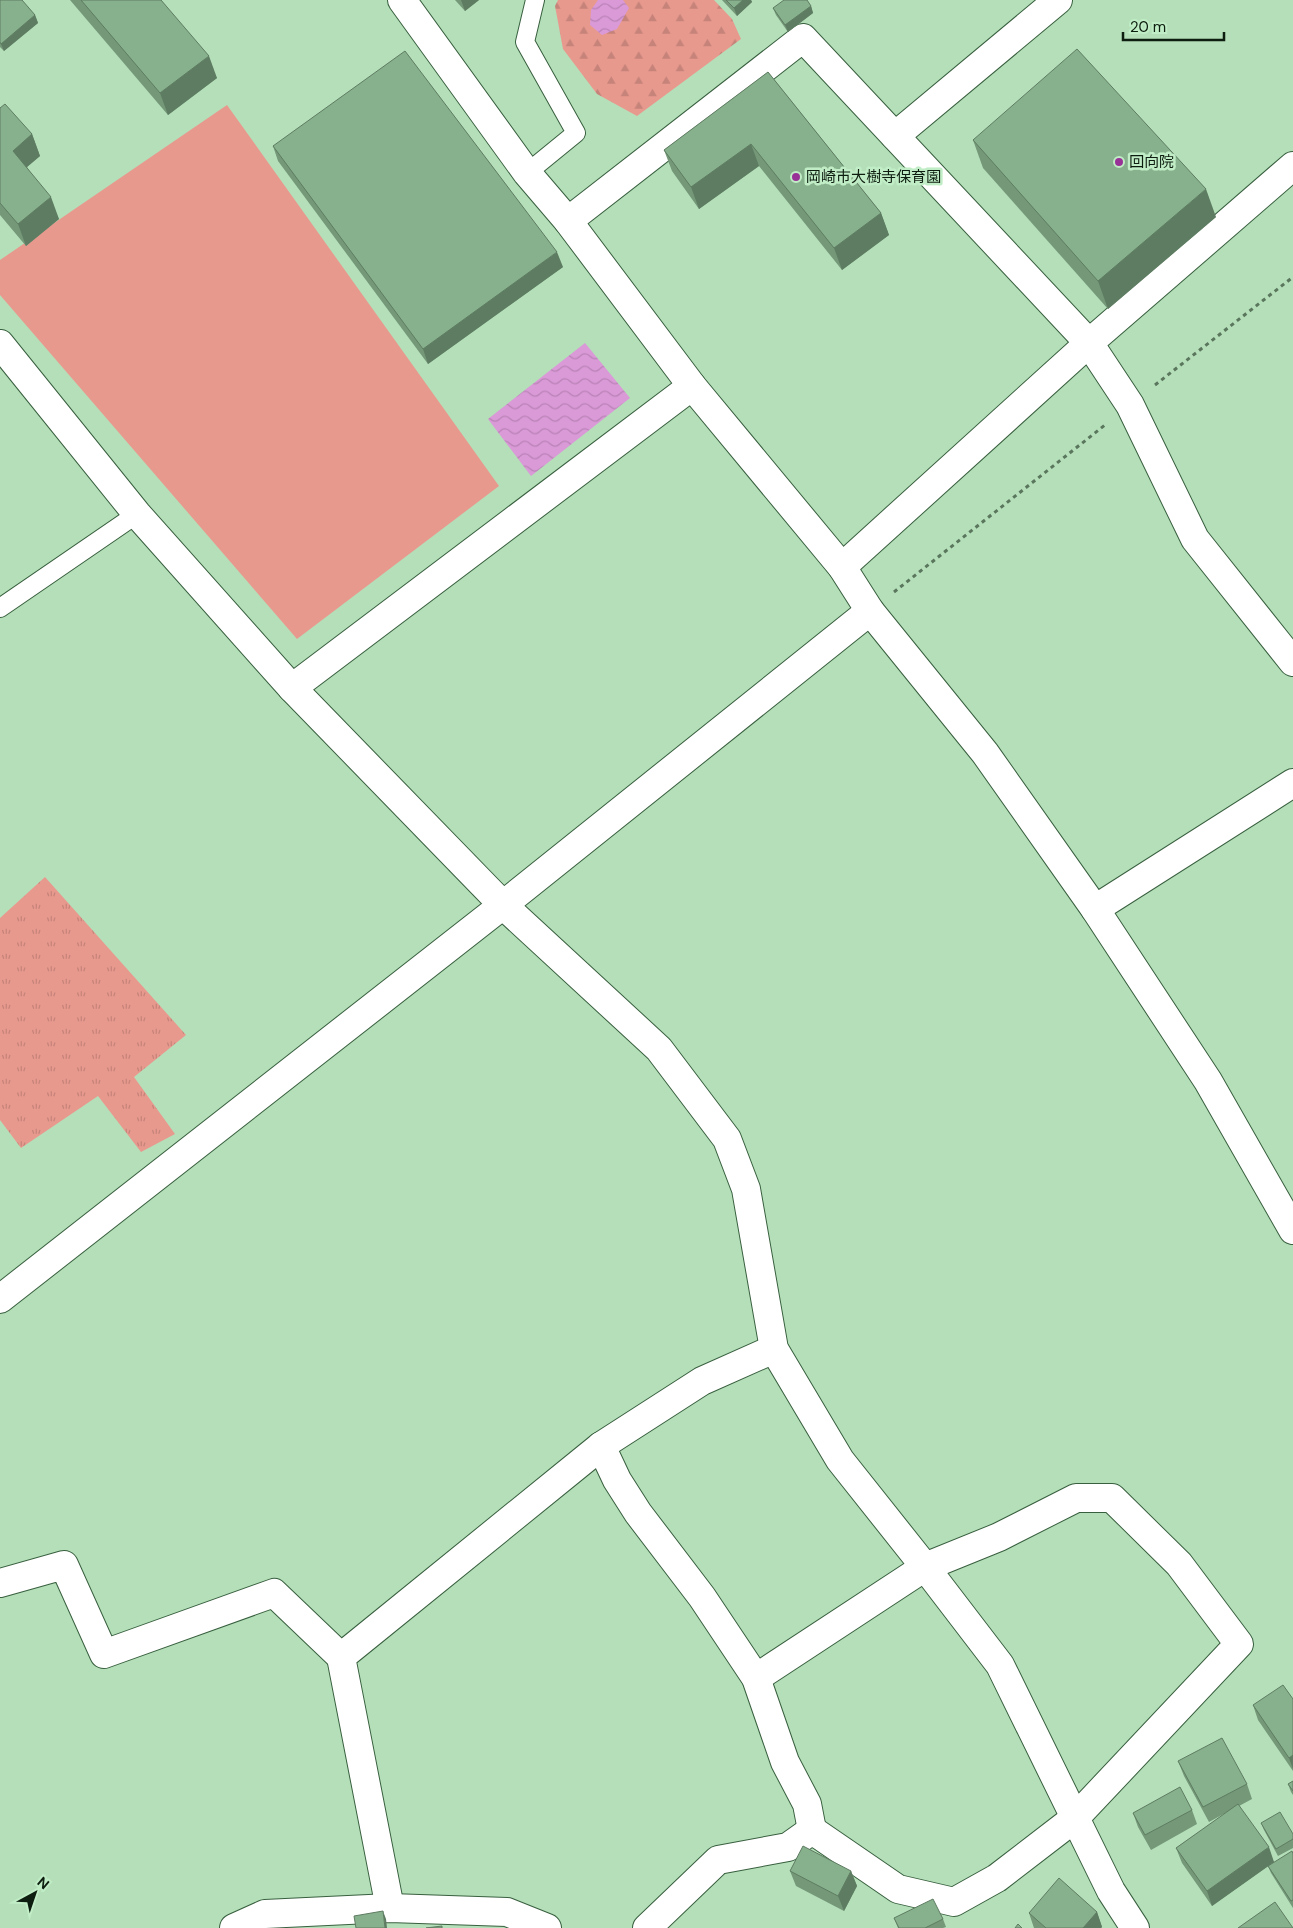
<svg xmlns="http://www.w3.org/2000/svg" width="1293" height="1928" font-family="'DM Sans','Noto Sans JP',sans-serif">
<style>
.green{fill:#e8998e}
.forest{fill:url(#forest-firs)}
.park{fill:url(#park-tufts)}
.water{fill:url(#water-waves)}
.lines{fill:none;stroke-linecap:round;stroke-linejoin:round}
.lane-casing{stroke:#385f3e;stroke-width:20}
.street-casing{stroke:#385f3e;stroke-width:30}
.secondary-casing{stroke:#385f3e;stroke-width:30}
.path{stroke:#5a765d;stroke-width:3;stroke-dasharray:4 4;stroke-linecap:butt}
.lane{stroke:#fff;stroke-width:18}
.street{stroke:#fff;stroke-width:28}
.secondary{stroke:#fff;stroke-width:28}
.wall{fill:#749878}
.shaded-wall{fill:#5e7c62}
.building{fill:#87b18c;stroke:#5e7c62}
.poi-dot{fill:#983297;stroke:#c1edc6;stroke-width:2}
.labels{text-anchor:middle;stroke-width:5;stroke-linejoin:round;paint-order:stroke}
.poi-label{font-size:15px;fill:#0d1d0f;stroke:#c1edc6;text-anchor:start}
</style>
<defs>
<pattern id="forest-firs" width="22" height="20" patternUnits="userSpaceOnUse" patternTransform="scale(1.25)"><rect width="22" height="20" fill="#e8998e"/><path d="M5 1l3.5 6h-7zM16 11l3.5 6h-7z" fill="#c68379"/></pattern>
<pattern id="park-tufts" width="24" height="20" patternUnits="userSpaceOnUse" patternTransform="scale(1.25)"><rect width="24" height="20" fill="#e8998e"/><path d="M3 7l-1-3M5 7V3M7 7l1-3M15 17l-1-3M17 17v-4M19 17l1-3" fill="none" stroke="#c68379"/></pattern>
<pattern id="water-waves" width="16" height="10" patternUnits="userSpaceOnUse" patternTransform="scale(1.25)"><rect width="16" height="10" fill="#da99d7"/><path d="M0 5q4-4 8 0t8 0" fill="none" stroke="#ba83b7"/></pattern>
</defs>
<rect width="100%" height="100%" fill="#b4dfb9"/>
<polygon class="green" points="227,105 499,486 297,639 0,295 0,260"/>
<polygon class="forest" points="558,0 714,0 732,19 741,39 637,116 597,94 563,49 555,6"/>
<polygon class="park" points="45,877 186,1035 134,1077 175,1134 141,1152 98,1096 21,1148 0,1120 0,918"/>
<g class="water">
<polygon points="598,0 623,0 629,8 617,29 602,35 590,25 591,10"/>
<polygon points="585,343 630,398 531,476 488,419"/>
</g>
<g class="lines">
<defs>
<g id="lane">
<polyline points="527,173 576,133 525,42 535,0"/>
<polyline points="0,608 137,514"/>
</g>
<g id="street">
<polyline points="895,136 1058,0"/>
<polyline points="568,221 803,38 1089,343 1130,405 1195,539 1293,662"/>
<polyline points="0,344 137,514 292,688 503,905 659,1049 727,1139 746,1189 774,1349 840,1460 925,1567 1000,1665 1111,1891 1135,1928"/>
<polyline points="842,567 1089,343 1293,166"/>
<polyline points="292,688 692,386"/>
<polyline points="1095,909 1293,783"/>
<polyline points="0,1299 503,905 870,611"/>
<polyline points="601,1446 617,1480 638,1513 702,1597 756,1678 785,1762 807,1804 812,1830"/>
<polyline points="0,1583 64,1565 104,1654 274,1593 341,1657"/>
<polyline points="390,1908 341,1657 601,1446 702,1381 774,1349"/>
<polyline points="234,1928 265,1914 390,1908 507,1912 547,1928"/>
<polyline points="647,1928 718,1860 788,1847 812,1830 898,1889 954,1902 997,1878 1075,1818 1239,1644 1179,1564 1112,1498 1076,1498 999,1537 925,1567 756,1678"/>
</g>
<polyline id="secondary" points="402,0 527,173 568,221 692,386 842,567 870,611 985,753 1095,909 1208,1081 1293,1230"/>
</defs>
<use href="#lane" class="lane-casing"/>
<use href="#street" class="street-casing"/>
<use href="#secondary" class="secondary-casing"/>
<g class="path">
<polyline points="1155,385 1293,277"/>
<polyline points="894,592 1105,425"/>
</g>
<use href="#lane" class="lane"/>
<use href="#street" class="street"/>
<use href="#secondary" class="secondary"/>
</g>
<g class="wall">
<polygon points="0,0 35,15 38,23 4,51 0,47"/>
<polygon points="70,0 161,0 217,78 168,115"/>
<polygon points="455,0 479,0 465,11"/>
<polygon points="722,0 751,0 752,2 737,16"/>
<polygon points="811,6 813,13 788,32 776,15 773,8"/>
<polygon points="768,72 881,213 889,235 842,270 759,166 699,209 672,171 664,150"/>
<polygon points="0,108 32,134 40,156 27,167 59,219 26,246 0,215"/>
<polygon points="973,140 1216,217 1108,309 983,168"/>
<polygon points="273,146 563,267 428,364 278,161"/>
<polygon points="1293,1699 1293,1771 1258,1720 1253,1705"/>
<polygon points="1178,1761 1247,1784 1252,1799 1239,1806 1274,1862 1269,1865 1293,1854 1293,1908 1271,1873 1268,1866 1212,1906 1182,1863 1176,1848 1229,1811 1209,1822 1184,1776"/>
<polygon points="1293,1781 1293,1795 1291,1792 1288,1784"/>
<polygon points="1192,1810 1197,1824 1151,1850 1138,1827 1133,1813"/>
<polygon points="1261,1823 1293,1834 1293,1848 1278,1856 1264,1830"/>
<polygon points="790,1871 851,1871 857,1886 844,1911 796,1886"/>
<polygon points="1097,1912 1102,1927 1101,1928 1034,1928 1029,1913"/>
<polygon points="894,1918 943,1919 946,1927 943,1928 898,1928"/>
</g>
<g class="shaded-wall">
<polygon points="461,0 479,0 465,11"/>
<polygon points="743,0 751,0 752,2 737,16 734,8"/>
<polygon points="811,6 813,13 788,32 785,25"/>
<polygon points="35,15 38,23 4,51 1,44"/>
<polygon points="209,56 217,78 168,115 160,93"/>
<polygon points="32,134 40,156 21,172 13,151"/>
<polygon points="751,144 759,166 699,209 691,187"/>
<polygon points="1206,189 1216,217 1108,309 1098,281"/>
<polygon points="51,197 59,219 26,246 18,224"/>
<polygon points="881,213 889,235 842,270 834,248"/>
<polygon points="557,252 563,267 428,364 423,349"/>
<polygon points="1293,1755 1293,1769 1289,1758"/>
<polygon points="1269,1847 1274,1862 1212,1906 1207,1891"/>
<polygon points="851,1871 857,1886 844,1911 838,1896"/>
<polygon points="383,1911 386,1919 387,1928 385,1928"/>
<polygon points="1097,1912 1102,1927 1101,1928 1083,1928"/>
</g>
<g class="building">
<polygon points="0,0 22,0 35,15 1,44 0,42"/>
<polygon points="81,0 161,0 209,56 160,93"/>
<polygon points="726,0 743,0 734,8"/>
<polygon points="784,0 807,0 811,6 785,25 773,8"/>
<polygon points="1077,49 1206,189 1098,281 973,140"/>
<polygon points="405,51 557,252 423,349 273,146"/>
<polygon points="768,72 881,213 834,248 751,144 691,187 664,150"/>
<polygon points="5,104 32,134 13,151 51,197 18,224 0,203 0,108"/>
<polygon points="1283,1685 1293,1699 1293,1755 1289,1758 1253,1705"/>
<polygon points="1222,1738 1247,1784 1203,1807 1178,1761"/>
<polygon points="1293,1781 1293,1791 1288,1784"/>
<polygon points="1180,1787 1192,1810 1145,1835 1133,1813"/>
<polygon points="1238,1804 1269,1847 1207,1891 1176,1848"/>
<polygon points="1280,1812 1293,1834 1293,1839 1276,1849 1261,1823"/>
<polygon points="803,1846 851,1871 838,1896 790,1871"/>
<polygon points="1292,1851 1293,1854 1293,1900 1291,1901 1268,1866"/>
<polygon points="1059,1878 1097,1912 1083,1928 1046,1928 1029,1913"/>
<polygon points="933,1899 943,1919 925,1928 899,1928 894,1918"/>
<polygon points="1275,1902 1293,1928 1238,1928"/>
<polygon points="383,1911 385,1928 356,1928 354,1916"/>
<polygon points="1018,1924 1022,1928 1015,1928"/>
<polygon points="442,1926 442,1928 426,1928"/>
</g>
<g class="poi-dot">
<circle cx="1119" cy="162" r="5"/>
<circle cx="796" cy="177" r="5"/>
</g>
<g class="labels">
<g class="poi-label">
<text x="1129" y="167">回向院</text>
<text x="806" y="182">岡崎市大樹寺保育園</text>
</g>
</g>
<g transform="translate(35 1893) rotate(40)" stroke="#c1edc6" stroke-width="4" paint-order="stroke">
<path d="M0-4L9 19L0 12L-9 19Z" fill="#0d1d0f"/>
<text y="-8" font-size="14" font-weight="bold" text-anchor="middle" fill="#0d1d0f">N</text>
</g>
<path d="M1123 32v8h101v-8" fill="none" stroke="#0d1d0f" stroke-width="2.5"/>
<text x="1130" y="32" font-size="15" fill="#0d1d0f" stroke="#c1edc6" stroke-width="4" paint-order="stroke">20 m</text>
</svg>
